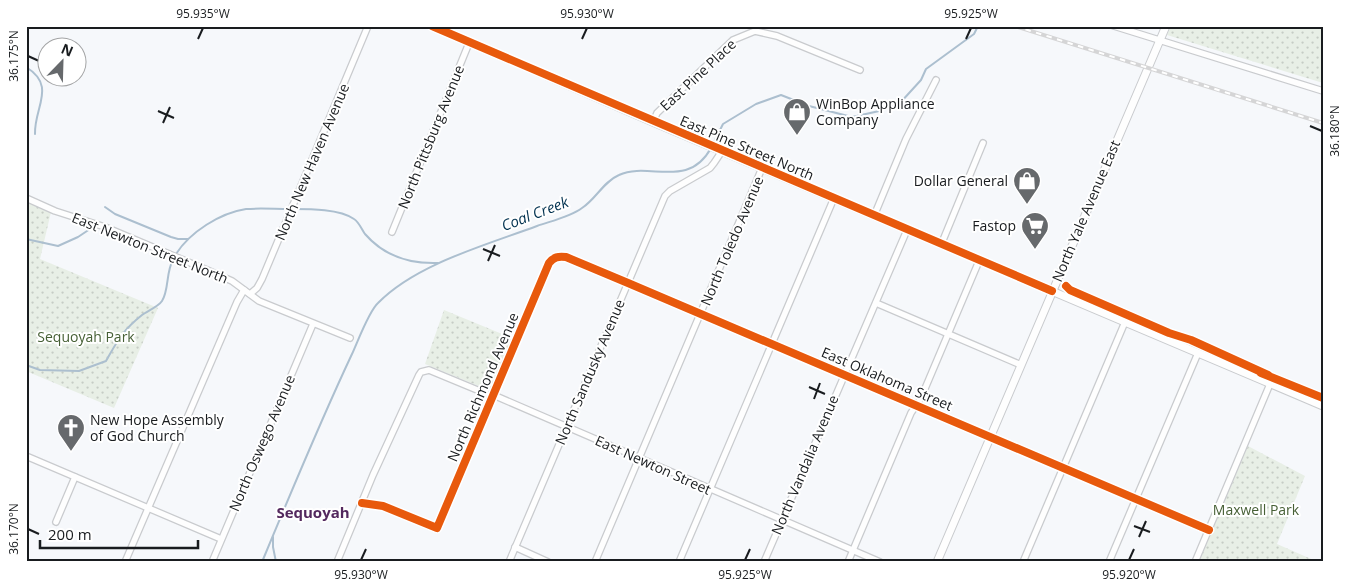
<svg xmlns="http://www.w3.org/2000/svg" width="1349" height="588" font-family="'Open Sans',sans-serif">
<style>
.park{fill:url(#park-dots)}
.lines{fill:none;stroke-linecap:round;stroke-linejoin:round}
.stream{stroke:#acbfcf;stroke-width:2}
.minor-casing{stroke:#c9cbce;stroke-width:8}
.major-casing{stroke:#c9cbce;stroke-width:9}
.minor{stroke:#fefefe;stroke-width:5.5}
.major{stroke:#fefefe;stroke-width:7}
.rail-casing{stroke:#d5d5d6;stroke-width:4}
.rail{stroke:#fff;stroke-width:2;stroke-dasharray:5.5;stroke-linecap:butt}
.cycleway-casing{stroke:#fff;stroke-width:11}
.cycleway{stroke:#e8590c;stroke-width:8}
.ticks{fill:none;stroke:#191c1f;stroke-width:2}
.labels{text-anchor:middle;stroke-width:4;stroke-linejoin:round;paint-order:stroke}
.street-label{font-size:14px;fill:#191c1f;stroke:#fff}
.poi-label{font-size:14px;fill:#191c1f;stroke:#fff;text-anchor:start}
.park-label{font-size:14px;fill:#476036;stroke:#fff}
.water-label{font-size:15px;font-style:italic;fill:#023250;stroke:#fff}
.neighbourhood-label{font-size:15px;font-weight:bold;fill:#54295e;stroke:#fff}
.neatline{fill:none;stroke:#191c1f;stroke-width:2}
.ticks-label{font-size:12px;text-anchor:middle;fill:#191c1f}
</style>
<defs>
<pattern id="park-dots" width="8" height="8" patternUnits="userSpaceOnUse" patternTransform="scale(1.25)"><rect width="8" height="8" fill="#e8efe6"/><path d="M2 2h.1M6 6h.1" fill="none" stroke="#c6ccc5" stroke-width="1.8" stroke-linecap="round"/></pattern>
</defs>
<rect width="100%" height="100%" fill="#f6f8fb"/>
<g class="park">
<polygon points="1171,26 1323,26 1323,83 1167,35"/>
<polygon points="26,202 51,212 40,259 158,308 114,408 26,371"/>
<polygon points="444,310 514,339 491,391 425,364"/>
<polygon points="1248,446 1305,476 1277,544 1318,562 1199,562"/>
</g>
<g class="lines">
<g class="stream">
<path d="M26,67c31,19 8,40 9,67"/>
<polyline points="713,144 723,124 756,104 781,95 809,106 852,117 884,110 900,103 921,80 926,69 974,34 978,26"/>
<polyline points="105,207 115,214 171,237 178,239 188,239"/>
<path d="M293,209c17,0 47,0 61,10 5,3 8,11 11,15 19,22 45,30 73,29"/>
<polyline points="26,239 58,246 78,237 93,227"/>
<path d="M176,254c14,-22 44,-41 70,-45 14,-1 29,0 43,0"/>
<path d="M26,365l14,5 39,1 27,-10c12,-21 16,-30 36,-46 5,-4 16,-8 20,-14 7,-10 4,-30 11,-41"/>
<polyline points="273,537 273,547 276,562"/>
<path d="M262,562c29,-70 58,-140 90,-208 6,-13 17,-43 26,-51 38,-39 108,-58 159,-77 14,-5 33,-9 45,-18 14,-9 21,-26 37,-33 30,-14 69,15 92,-27"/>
</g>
<defs>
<g id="minor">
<polyline points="1114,26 1323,91"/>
<polyline points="653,122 657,113 733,40 755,31 777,36 860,70"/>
<polyline points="26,198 55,211 105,227 207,270 232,281 259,301 350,338"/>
<polyline points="874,216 906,139 936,80"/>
<polyline points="392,232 469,43"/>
<polyline points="941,245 983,143"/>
<polyline points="250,294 257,288 262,279 368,26"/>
<polyline points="876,303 1021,365"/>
<polyline points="26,456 221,539"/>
<path d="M362,503l21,3 54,22 112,-265c5,-6 9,-7 17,-6l62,26 581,247"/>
<polyline points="56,522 75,477"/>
<polyline points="515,547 548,562"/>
<polyline points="125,562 237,302 244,290"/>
<polyline points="212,562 313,324"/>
<polyline points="337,562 373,475 419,375 421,372 429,370 487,394 498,397 880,562"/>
<polyline points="509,562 665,196 670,191 710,168 714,163 722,151"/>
<polyline points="595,562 762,168"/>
<polyline points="679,562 834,198"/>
<polyline points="764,562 907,230"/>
<polyline points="848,562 911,413 921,398 979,261"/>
<polyline points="1023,562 1125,322"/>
<polyline points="1109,562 1198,353"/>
<polyline points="1195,562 1270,384"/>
</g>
<g id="major">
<polyline points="432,26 653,122 1323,406"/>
<polyline points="937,562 1166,26"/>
</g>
</defs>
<use href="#minor" class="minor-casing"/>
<use href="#major" class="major-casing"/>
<use href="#minor" class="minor"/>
<use href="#major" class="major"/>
<defs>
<polyline id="rail" points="1015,26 1323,123"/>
</defs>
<use href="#rail" class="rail-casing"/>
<use href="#rail" class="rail"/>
<defs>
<g id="cycleway">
<polyline points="432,26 1052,291"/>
<polyline points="1066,286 1070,290 1169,333 1191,340 1268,375"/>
<polyline points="1261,373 1323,398"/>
<path d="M362,503l21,3 54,22 112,-265c5,-6 9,-7 17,-6l62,26 581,247"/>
</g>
</defs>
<use href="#cycleway" class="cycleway-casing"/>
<use href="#cycleway" class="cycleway"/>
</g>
<path class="ticks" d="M198,39l5,-11M582,39l5,-11M966,39l5,-11M28,56l11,5M158,111l16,7M163,123l7,-16M1310,126l12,5M483,249l17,7M488,261l7,-16M809,387l16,7M814,399l6,-16M1134,526l16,6M28,529l11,5M1139,537l7,-16M361,560l5,-11M745,560l5,-11M1129,560l5,-11"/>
<defs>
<symbol id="shop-pin" viewBox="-11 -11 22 30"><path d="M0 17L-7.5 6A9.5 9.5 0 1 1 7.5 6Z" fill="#66696c" stroke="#fff"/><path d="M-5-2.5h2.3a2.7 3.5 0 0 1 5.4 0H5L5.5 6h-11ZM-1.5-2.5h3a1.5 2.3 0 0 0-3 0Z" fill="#fff"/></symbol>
<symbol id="supermarket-pin" viewBox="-11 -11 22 30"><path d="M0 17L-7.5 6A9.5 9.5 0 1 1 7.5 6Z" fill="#66696c" stroke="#fff"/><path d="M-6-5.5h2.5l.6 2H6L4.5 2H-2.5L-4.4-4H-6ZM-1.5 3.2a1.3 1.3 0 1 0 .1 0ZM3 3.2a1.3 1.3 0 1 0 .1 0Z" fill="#fff"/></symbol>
<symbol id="church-pin" viewBox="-11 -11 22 30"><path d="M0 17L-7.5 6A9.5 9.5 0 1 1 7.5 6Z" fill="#66696c" stroke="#fff"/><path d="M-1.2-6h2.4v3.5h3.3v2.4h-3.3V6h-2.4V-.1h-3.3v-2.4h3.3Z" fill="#fff"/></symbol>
</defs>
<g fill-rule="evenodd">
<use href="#shop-pin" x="781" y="96" width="32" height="43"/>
<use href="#shop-pin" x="1011" y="165" width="32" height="43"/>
<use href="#supermarket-pin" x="1019" y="210" width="32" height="43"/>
<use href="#church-pin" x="55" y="412" width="32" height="43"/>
</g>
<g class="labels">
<g class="street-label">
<text transform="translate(698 75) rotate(-43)" y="5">East Pine Place</text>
<text transform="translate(431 137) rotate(-68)" y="5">North Pittsburg Avenue</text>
<text transform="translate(747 148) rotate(23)" y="5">East Pine Street North</text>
<text transform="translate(312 162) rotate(-67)" y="5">North New Haven Avenue</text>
<text transform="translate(1086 211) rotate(-67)" y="5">North Yale Avenue East</text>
<text transform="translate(732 241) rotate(-67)" y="5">North Toledo Avenue</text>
<text transform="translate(150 248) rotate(22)" y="5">East Newton Street North</text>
<text transform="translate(590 372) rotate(-67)" y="5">North Sandusky Avenue</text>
<text transform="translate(887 379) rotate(23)" y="5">East Oklahoma Street</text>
<text transform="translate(483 387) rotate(-67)" y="5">North Richmond Avenue</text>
<text transform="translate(262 443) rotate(-67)" y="5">North Oswego Avenue</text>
<text transform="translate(653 465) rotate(24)" y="5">East Newton Street</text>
<text transform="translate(805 465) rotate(-67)" y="5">North Vandalia Avenue</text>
</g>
<g class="poi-label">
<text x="816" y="109">WinBop Appliance<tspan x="816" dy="16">Company</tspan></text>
<text x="1008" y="186" text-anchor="end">Dollar General</text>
<text x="1016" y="231" text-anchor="end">Fastop</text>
<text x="90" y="425">New Hope Assembly<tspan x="90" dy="16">of God Church</tspan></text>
</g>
<g class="park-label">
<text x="86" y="342">Sequoyah Park</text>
<text x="1256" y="515">Maxwell Park</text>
</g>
<g class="water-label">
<text transform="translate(535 214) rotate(-21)" y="5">Coal Creek</text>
</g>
<g class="neighbourhood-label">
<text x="313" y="518">Sequoyah</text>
</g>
</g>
<rect width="1349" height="588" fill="none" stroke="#ffffff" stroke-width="55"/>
<g transform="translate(62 62) rotate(23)"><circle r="24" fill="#ffffff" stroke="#a3a4a5"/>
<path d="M0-4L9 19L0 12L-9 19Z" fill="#66696c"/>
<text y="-8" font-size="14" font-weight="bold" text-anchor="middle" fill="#191c1f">N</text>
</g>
<path d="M40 540v8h158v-8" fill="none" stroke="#191c1f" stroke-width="2.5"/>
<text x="48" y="540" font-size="15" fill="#191c1f" stroke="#ffffff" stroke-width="4" paint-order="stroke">200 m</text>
<rect x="28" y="28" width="1294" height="532" class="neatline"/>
<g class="ticks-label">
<text x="203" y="18">95.935°W</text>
<text x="587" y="18">95.930°W</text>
<text x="971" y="18">95.925°W</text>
<text transform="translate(14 56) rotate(-90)" y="4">36.175°N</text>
<text transform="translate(1335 131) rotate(-90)" y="4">36.180°N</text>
<text transform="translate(14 529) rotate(-90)" y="4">36.170°N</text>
<text x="361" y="579">95.930°W</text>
<text x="745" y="579">95.925°W</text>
<text x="1129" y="579">95.920°W</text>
</g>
</svg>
